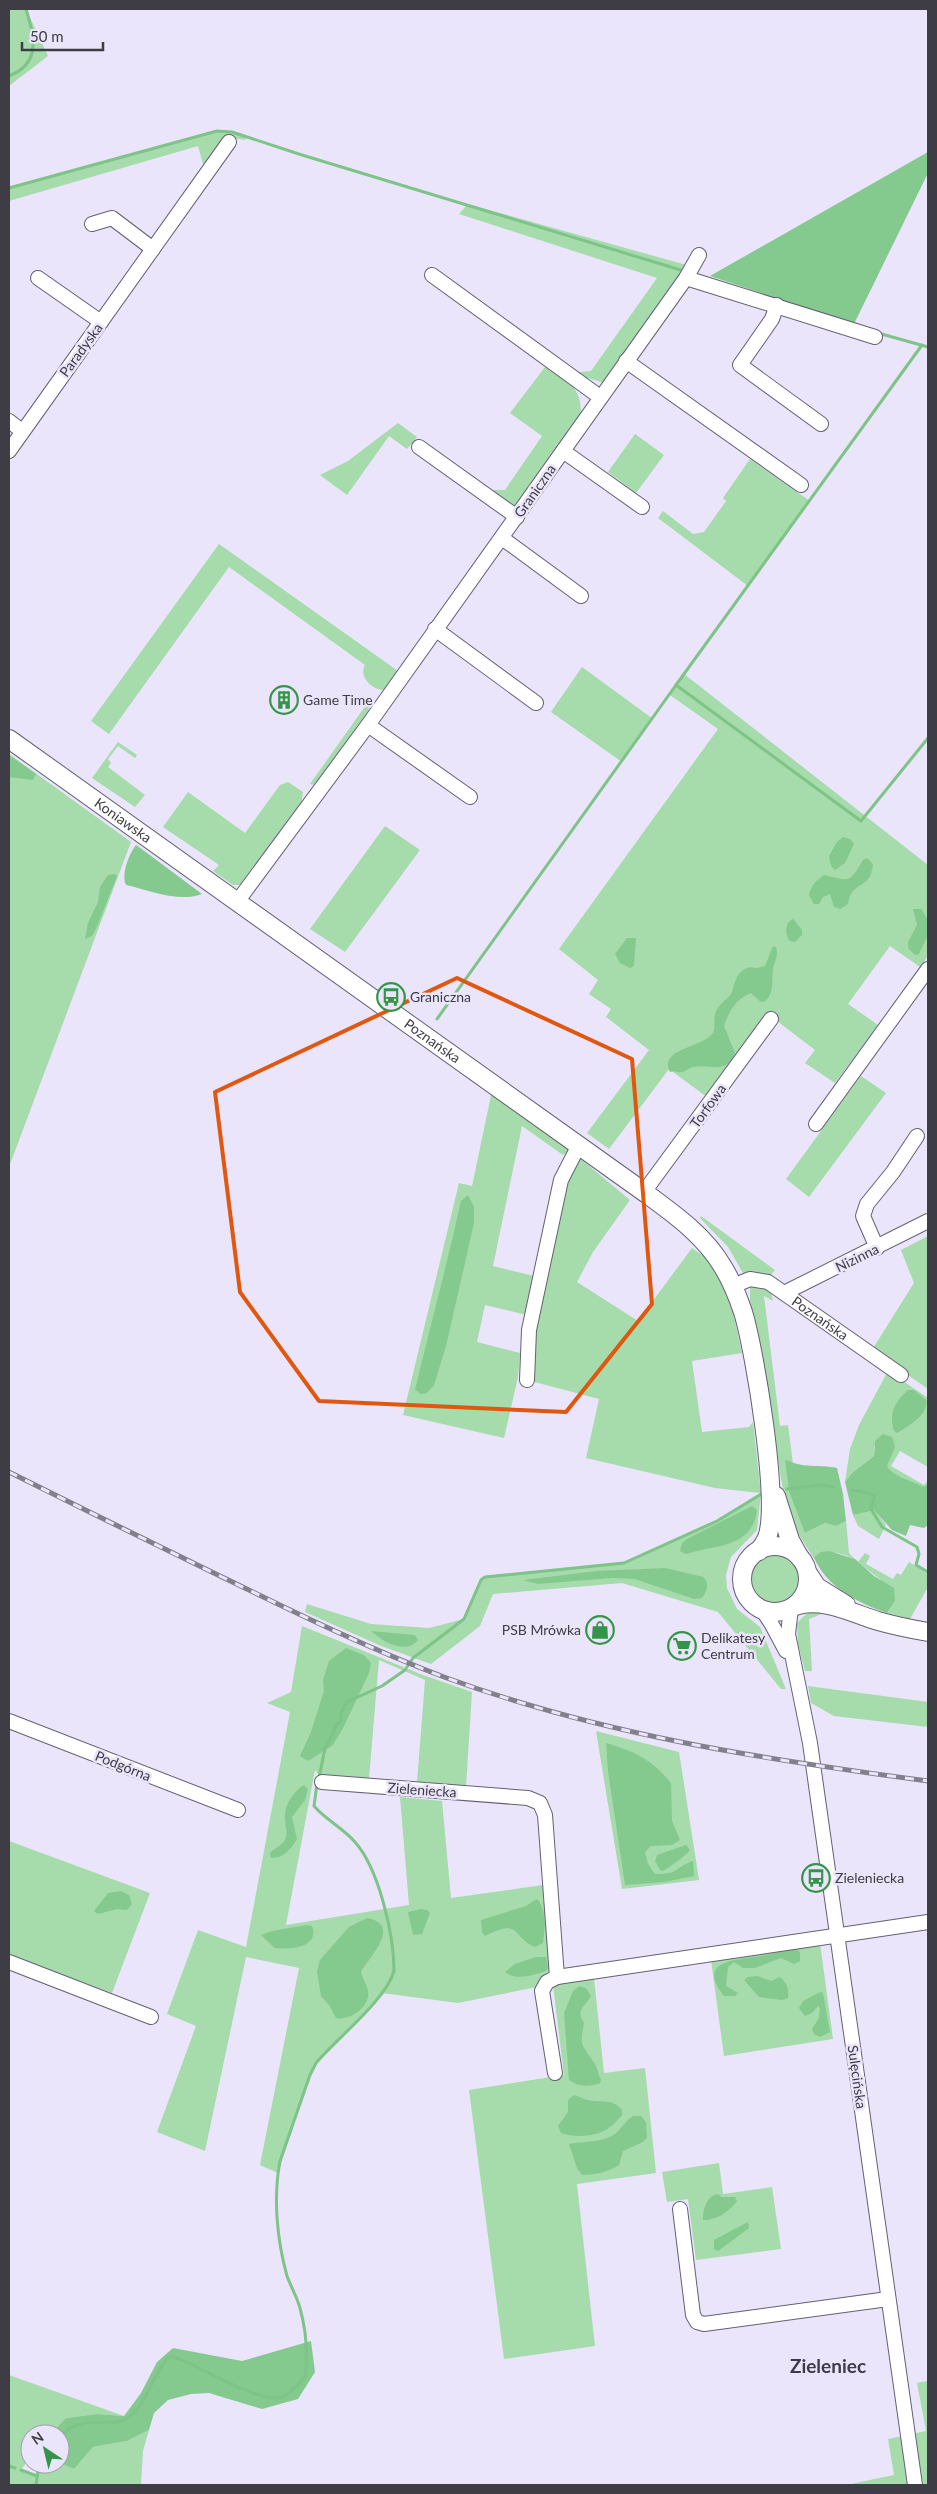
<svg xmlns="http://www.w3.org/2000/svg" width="937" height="2494" font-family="Lato,sans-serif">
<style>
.green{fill:#a6dbab}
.forest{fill:#84c98d}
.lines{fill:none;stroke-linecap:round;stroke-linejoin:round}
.stream{stroke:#7ec387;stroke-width:3}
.minor-casing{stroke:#646072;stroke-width:16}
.major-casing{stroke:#646072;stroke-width:20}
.minor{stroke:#fff;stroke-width:14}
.major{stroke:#fff;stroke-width:18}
.rail-casing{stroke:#83808d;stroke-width:5}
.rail{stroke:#eae5fa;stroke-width:3;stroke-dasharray:9;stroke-linecap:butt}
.marked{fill:none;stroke:#e0580f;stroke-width:4;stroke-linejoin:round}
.labels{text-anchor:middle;stroke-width:5;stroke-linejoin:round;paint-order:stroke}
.street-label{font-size:14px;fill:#3e3c44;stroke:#eae5fa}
.poi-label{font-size:14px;fill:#3e3c44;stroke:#eae5fa;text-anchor:start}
.district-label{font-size:19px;font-weight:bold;fill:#3e3a4a;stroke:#eae5fa}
</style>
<rect width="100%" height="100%" fill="#eae5fa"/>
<g class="green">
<polygon points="9,9 26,9 48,56 9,86"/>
<path d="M217,131l15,1 15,4 -2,4 -21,-4c-8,10 -10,20 -17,31l-4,-3 -5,-18 -189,55v-13z"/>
<polygon points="468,204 690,266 605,383 577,375 580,372 591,371 657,278 459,214"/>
<path d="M545,367c21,14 36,18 36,46l-63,95 -26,-18h13l37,-54 -32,-23z"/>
<polygon points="398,423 417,437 407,449 389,436 347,495 320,475 348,461"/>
<polygon points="635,434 664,455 636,493 608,472"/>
<polygon points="750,459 810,501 748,586 658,518 663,511 693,534 704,532 726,501 723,498"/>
<path d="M219,544l179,127 -12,19c-13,1 -28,-13 -21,-25l-136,-98 -120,167 -18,-13z"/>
<polygon points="582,667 653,719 622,762 551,712"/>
<polygon points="684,674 928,865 928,956 920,967 890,946 848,1004 878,1025 835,1083 805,1063 815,1050 777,1021 707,1097 669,1069 609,1149 587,1133 649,1050 606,1017 611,1009 589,994 598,980 559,949 718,729 670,695"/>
<polygon points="371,698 367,717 316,785 310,784"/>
<polygon points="118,742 137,755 135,758 118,746 108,759 111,763 108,767 145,795 135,807 92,778"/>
<polygon points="9,754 131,842 9,1167"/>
<polygon points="288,782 303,792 301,806 241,885 233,885 213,871 219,865 163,827 188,792 245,833 280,785"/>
<polygon points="385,826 420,850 345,952 310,929"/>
<polygon points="861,1076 886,1093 809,1197 786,1179"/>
<polygon points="492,1091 572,1149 563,1155 522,1126 493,1266 538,1277 527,1315 485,1305 477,1342 520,1353 518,1377 504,1438 403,1415 459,1183 472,1186"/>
<polygon points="576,1155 630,1200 593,1252 577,1282 638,1321 692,1248 711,1261 729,1294 742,1353 692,1361 702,1432 749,1427 753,1422 761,1493 757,1530 731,1557 726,1575 727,1588 737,1609 760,1627 786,1689 781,1689 718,1612 622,1583 493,1594 480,1626 431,1664 381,1646 305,1612 307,1604 371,1624 429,1628 464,1619 481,1580 485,1577 624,1563 717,1521 760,1493 715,1488 586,1458 599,1399 527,1380 548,1257"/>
<polygon points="701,1216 775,1270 770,1276 743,1273 728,1247 700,1218"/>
<polygon points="928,1236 928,1389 872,1350 914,1283 901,1250"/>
<path d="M753,1285l17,4 3,12 -9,-5 16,130 8,-1 5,39 -8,-5 20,74 20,-10 11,3 10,-5 3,32 6,6c-13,-6 -29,-10 -41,-2l3,6 -27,-42 -9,-42 -23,-146 -8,-33v-13z"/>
<polygon points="888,1371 928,1398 928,1467 900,1451 891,1466 924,1485 928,1481 928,1506 883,1484 887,1436 874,1446 874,1456 852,1473 845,1482 850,1449 859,1425"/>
<polygon points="874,1509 886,1525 879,1539 858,1526 853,1515"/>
<polygon points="865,1553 870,1556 866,1564 893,1579 897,1573 901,1575 909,1562 928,1574 928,1587 910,1619 887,1613 895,1601 881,1580 858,1562"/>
<circle cx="774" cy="1578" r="25"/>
<polygon points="813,1612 824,1613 809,1619 812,1671 805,1671 798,1644 797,1623 806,1614"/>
<polygon points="302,1626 423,1675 472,1692 466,1786 417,1782 425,1680 379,1660 369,1778 318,1774 315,1770 286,1925 409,1905 400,1797 442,1801 451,1898 543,1885 550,1970 541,1977 537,1987 458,2003 382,1993 316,2063 310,2075 278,2173 260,2165 299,1968 246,1957 205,2151 157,2132 196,2026 167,2014 198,1930 246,1947 290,1712 267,1703 291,1692"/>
<polygon points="808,1686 928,1702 928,1727 834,1716 811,1703"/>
<polygon points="596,1731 679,1752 699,1880 622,1889"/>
<polygon points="9,1841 150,1893 112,1993 9,1955"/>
<polygon points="820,1943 833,2039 724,2056 711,1960"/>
<polygon points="594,1978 604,2073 645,2068 656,2173 577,2184 595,2346 504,2359 469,2090 564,2075 553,1985"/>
<polygon points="719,2163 723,2194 772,2187 781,2249 696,2260 688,2199 667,2202 662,2172"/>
<polygon points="9,2375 124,2416 97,2414 66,2418 50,2434 30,2434 30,2457 21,2470 37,2476 39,2464 60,2463 74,2469 93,2447 127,2441 149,2430 143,2451 141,2485 9,2485"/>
<polygon points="928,2381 928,2485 846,2485 894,2475 888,2439 926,2431 917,2383"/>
</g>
<g class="forest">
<polygon points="928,152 928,173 854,324 710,276"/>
<polygon points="9,755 36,774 33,780 9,777"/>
<polygon points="843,837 850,839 854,844 845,863 835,870 831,866 829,856 837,842"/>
<path d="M136,845l7,5 59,44c-24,9 -53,-4 -76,-9 -5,-11 3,-31 10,-40z"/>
<path d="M867,858l6,6c-3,24 -13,16 -22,30 -2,3 -2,8 -4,11l-7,4 -6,-2 -4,-13 -7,3 -4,7h-5l-5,-9c2,-10 7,-14 15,-20 26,6 25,9 39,-15z"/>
<polygon points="115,874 117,876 96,929 92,936 85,939 88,923 98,902 100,887 108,875"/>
<path d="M913,909h8c15,19 6,27 -2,45l-4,1 -7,-7v-6l9,-17z"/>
<path d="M793,919l9,11v5l-7,7 -5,-1c-5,-6 -6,-18 3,-22z"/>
<polygon points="627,938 636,938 634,966 630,968 620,963 615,954"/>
<path d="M773,946l3,1c3,10 -2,14 -3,23 -2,12 2,19 -7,31l-5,1 -10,-9c-15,6 -22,18 -27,33l11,27c-10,23 -24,10 -42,14 -4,1 -7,4 -11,5 -5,1 -7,-2 -12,0 -12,-22 30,-25 40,-36 7,-6 3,-13 5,-21 2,-11 10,-13 16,-21 3,-6 4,-16 9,-21 2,-3 7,-5 10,-6l7,1 8,-2z"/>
<path d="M468,1195l6,12v16l-28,123 -12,39 -7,8 -6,1 -6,-4c15,-63 32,-125 46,-189z"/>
<path d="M908,1390h6l12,10c3,15 -18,26 -29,33l-3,-2c-5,-18 0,-28 14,-41z"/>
<path d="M883,1434l9,3 3,10 -8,19c7,12 25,14 36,21l5,-2v40l-4,3 -14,-3 -4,11 -14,-6 -18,-20 -21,5 -8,-33 7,-9 22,-17 1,-15z"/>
<path d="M785,1459c17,10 34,5 52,9l6,26 3,27 -10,5 -11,-3 -20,10 -16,-42z"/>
<path d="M752,1506l5,4c-4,38 -43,35 -71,44l-6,-3 2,-8 5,-4z"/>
<path d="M829,1551l26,8 19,17 20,12 1,13 -8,12c-29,-10 -61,-26 -73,-56l7,-5z"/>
<path d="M665,1568l38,9c7,6 4,14 -1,21l-8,1 -59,-20 -23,-1 -74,6 -15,-4 74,-9z"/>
<path d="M371,1631l44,4 3,5c-13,15 -35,2 -47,-9z"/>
<polygon points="346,1648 364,1655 371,1663 369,1673 343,1728 333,1745 308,1761 300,1756 311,1732 324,1691 323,1680 329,1661"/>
<path d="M606,1743c30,9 45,16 65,40l1,38 8,19 -8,5 -21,1 -6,6 3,12 7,10c24,1 20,-7 38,-13l1,15 -30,6 -39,3 -17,-114z"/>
<path d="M304,1785l4,4 -3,11 -13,17 5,22c-6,10 -13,19 -26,19l-1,-5c5,-5 11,-7 15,-13 4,-8 -1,-17 0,-25 0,-11 9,-24 19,-30z"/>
<path d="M686,1845l4,5c-3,5 -22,18 -27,21l-3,-1 -5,-9 2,-6z"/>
<polygon points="121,1891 129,1895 132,1904 127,1910 117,1909 98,1914 94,1911 108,1893"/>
<path d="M537,1899c10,11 8,29 6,44l-8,4c-25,-11 -13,-29 -50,-11l-3,-4 -1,-12 45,-14z"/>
<polygon points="421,1909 427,1910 430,1913 422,1934 413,1935 408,1912"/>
<path d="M367,1918c36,7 2,39 -6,54 1,6 6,13 7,19 3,16 -19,30 -32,27l-7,-13 -8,-9 -4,-24 3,-12 29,-33z"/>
<path d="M307,1925l5,1c8,22 -23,24 -37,22l-14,-13c14,-6 30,-7 46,-10z"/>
<path d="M796,1949l4,3v9l-6,3 -13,-6 -26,10h-12l-9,-6 -6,5 -2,19 12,7 -3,3h-11c-26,-33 5,-35 29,-39 15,-2 29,-6 43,-8z"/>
<path d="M536,1957h10l2,11 -2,3c-13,4 -29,10 -41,1l10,-8z"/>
<path d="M757,1976l14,5 9,-4c7,6 9,11 8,21l-6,2 -23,-3 -15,-17 4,-3z"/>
<path d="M579,1986l7,2 5,8c-6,11 -16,13 -7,27 -5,25 -2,20 11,41 3,5 3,11 6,15l-1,4c-10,4 -22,4 -31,-3l-5,-67 9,-22z"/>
<polygon points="820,1992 823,1993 830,2032 820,2037 814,2034 812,2029 819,2018 820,2008 818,2006 812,2013 805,2016 799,2008 803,2001"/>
<path d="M574,2095c6,2 14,6 20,6 13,1 19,-1 28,9v6c-5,3 -7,8 -12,11 -12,10 -35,11 -49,6l-3,-7 10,-14v-12z"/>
<path d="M633,2116h8l5,6 1,16 -4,4 -20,9 -4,14c-11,7 -24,10 -37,10l-5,-7 -8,-24c14,-3 36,-1 47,-11 7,-6 9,-12 17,-17z"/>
<path d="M717,2194l5,3h13l2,4c-8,11 -20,19 -34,19 0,-10 3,-23 14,-26z"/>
<polygon points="748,2222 749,2228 718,2251 714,2249 714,2240"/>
<polygon points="311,2341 315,2372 298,2399 262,2409 209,2393 191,2394 168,2400 154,2413 149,2430 127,2441 93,2447 74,2469 60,2463 60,2434 50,2434 66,2418 97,2414 124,2416 141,2393 157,2362 173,2348 242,2361"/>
</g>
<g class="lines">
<g class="stream">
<path d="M9,76c33,-13 25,-40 17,-67"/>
<polyline points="9,188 217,131 232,132 302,155 684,271"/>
<polyline points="878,333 928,347"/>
<polyline points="676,685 922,345"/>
<polyline points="437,1019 676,685 861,821 928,738"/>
<polyline points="787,1489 819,1485 834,1487"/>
<polyline points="853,1490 875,1495 871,1509 882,1527 917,1547 919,1554 916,1565 928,1572"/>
<polyline points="319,1778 325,1748 334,1732 335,1725 341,1721 341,1713 347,1702 382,1686 405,1670 413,1658 464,1619 481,1580 485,1577 624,1563 717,1521 763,1493"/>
<path d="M60,2436c26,-25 51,-5 69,-19 20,-15 23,-45 42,-61 27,8 86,48 111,41 9,-3 16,-13 23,-20 3,-22 1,-47 -5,-69 -3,-11 -9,-21 -13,-32 -10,-36 -14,-78 -7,-115l30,-86 6,-12c21,-25 70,-63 78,-92 0,-36 -15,-102 -39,-129 -12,-14 -29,-22 -41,-36l3,-22"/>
<polyline points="9,2466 15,2468"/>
<polyline points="21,2470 37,2476"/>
<polyline points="36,2485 39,2464"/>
</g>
<defs>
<g id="minor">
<polyline points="92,224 112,218 153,249"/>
<polyline points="432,275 600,397"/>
<polyline points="38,278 101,322"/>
<polyline points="686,278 875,337"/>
<polyline points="777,305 772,319 740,365 821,424"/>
<polyline points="626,361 801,485"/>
<polyline points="9,421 22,431"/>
<polyline points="419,447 517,517"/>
<polyline points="9,451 229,142"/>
<polyline points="563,451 642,507"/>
<polyline points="502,538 581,596"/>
<polyline points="435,629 536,703"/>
<polyline points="368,725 470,797"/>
<polyline points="237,902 368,725 686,278 699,255"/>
<polyline points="816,1124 928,969"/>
<polyline points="644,1192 771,1019"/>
<polyline points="877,1248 863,1216 867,1204 893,1172 917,1136"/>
<path id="s1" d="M733,1286l17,-7 18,3 133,93"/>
<polyline points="784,1293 928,1221"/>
<polyline points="527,1380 529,1330 561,1180 579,1145"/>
<polyline points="761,1608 771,1623 786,1651"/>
<polyline points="791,1608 788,1634 810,1743 915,2485"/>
<polyline points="9,1721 238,1810"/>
<polyline points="322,1782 528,1798 540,1803 545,1815 557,1977 928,1922"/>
<polyline points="9,1962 151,2017"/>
<polyline points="555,2073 542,1991 547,1982 557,1977"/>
<polyline points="680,2209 693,2315 697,2322 704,2324 888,2299"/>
</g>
<g id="major">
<path id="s2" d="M9,739l635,453c30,22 60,43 79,75 9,15 15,30 20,45 12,40 37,190 24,226 -2,4 -5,9 -8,13"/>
<polyline points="776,1496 790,1540 800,1558"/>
<circle cx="775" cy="1579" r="33"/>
<polyline points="809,1575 817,1587 846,1605"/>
<path d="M795,1606c27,-9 57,7 83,15 17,5 33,8 50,11"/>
</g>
</defs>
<use href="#minor" class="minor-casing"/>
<use href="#major" class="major-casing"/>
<use href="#minor" class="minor"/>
<use href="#major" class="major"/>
<defs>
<path id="rail" d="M9,1472c70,35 141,70 211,104 74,36 147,72 224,101 158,58 318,82 484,104"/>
</defs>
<use href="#rail" class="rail-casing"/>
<use href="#rail" class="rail"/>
</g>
<path class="marked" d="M457,978l175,81 20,245 -86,108 -247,-11 -79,-109 -25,-200z"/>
<defs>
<symbol id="building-ring" viewBox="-11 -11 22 22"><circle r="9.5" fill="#eae5fa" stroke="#349549" stroke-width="1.5"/><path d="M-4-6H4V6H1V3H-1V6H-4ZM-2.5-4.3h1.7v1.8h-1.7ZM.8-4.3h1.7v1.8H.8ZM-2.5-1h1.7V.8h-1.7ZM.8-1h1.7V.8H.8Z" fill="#349549"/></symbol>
<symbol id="bus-ring" viewBox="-11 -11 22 22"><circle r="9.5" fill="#eae5fa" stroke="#349549" stroke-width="1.5"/><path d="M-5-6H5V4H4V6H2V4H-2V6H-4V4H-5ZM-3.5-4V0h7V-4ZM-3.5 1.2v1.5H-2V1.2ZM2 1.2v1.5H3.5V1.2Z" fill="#349549"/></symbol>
<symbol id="shop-ring" viewBox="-11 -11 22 22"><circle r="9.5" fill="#eae5fa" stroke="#349549" stroke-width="1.5"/><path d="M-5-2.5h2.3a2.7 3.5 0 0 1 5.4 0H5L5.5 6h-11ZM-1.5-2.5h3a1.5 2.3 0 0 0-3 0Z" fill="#349549"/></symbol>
<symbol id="supermarket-ring" viewBox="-11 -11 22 22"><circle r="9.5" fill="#eae5fa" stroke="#349549" stroke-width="1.5"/><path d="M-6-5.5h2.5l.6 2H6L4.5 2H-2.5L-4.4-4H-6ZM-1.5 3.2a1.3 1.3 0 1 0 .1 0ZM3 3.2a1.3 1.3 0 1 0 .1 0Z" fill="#349549"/></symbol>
</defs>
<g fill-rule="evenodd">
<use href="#building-ring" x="268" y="684" width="32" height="32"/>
<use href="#bus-ring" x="375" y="981" width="32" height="32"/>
<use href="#shop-ring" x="584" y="1614" width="32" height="32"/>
<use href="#supermarket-ring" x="666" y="1630" width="32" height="32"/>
<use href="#bus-ring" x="800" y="1862" width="32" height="32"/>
</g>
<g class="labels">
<g class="street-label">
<text transform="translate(81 350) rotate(-54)" y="5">Paradyska</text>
<text transform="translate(535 491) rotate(-55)" y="5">Graniczna</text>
<text dy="5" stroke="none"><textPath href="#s2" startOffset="140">Koniawska</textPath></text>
<text dy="5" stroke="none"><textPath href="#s2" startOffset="520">Poznańska</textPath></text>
<text transform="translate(708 1106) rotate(-54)" y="5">Torfowa</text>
<text transform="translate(857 1258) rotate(-26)" y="5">Nizinna</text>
<text dy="5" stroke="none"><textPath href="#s1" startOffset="100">Poznańska</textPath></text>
<text transform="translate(123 1766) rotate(22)" y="5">Podgórna</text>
<text transform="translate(422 1790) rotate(4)" y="5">Zieleniecka</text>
<text transform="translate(857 2077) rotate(82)" y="5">Sulęcińska</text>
</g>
<g class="poi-label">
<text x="303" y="705">Game Time</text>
<text x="410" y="1002">Graniczna</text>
<text x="581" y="1635" text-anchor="end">PSB Mrówka</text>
<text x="701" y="1643">Delikatesy<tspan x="701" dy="16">Centrum</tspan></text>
<text x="835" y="1883">Zieleniecka</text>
</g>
<g class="district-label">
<text x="828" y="2373">Zieleniec</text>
</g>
</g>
<rect width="937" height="2494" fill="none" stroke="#3e3c44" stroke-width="20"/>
<g transform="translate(45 2449) rotate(325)"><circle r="24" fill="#eae5fa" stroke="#a5a1b1"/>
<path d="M0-4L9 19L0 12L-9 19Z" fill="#349549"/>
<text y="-8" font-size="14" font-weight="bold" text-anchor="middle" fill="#3e3c44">N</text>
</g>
<path d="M22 42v8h81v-8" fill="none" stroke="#3e3c44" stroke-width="2.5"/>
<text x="30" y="42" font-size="15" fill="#3e3c44" stroke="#eae5fa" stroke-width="4" paint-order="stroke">50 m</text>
</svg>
